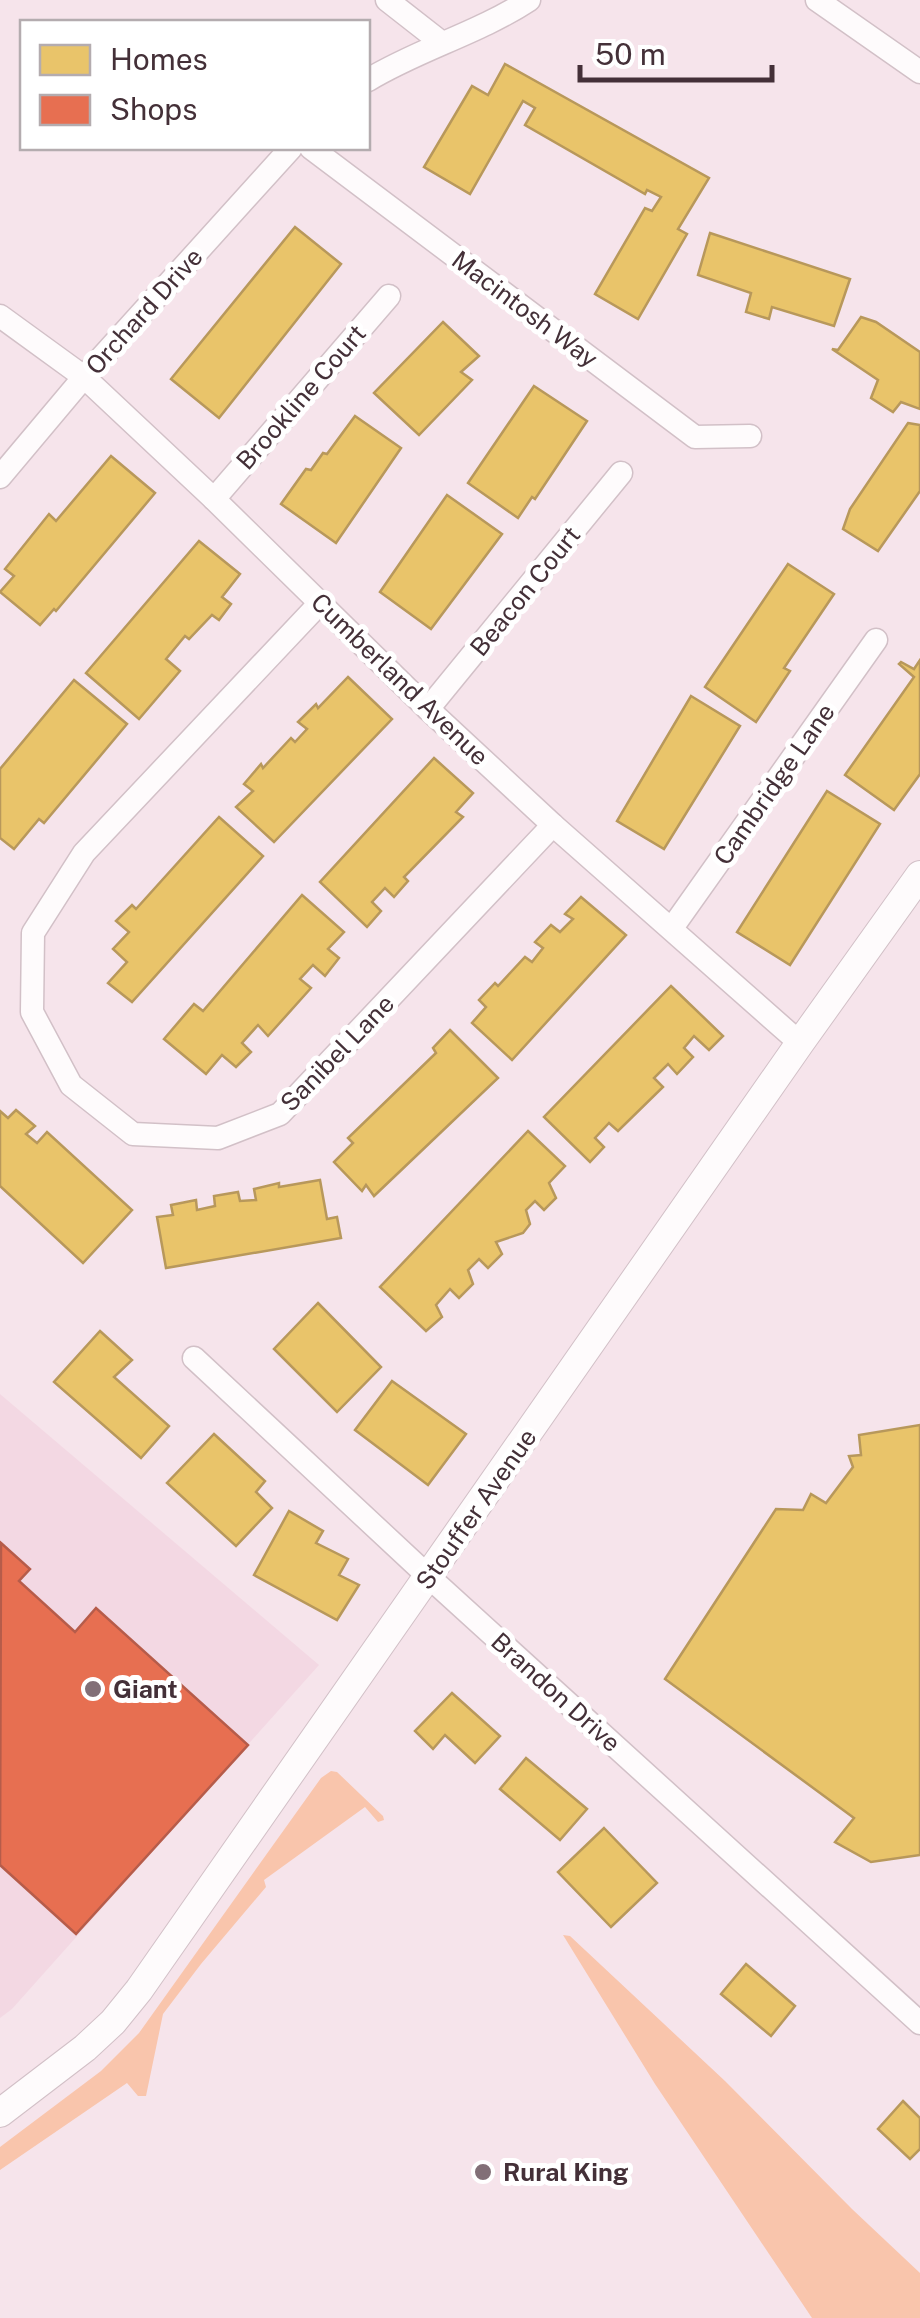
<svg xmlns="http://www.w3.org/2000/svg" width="920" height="2318" font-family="'Public Sans',sans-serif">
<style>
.built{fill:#f3d8e3}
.green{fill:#f9c5ac}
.homes{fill:#e9c46a;stroke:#b8985b;stroke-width:2.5}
.shops{fill:#e76f51;stroke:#b65c4a;stroke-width:2.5}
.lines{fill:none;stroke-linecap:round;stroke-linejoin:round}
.minor-casing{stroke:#d2c0c7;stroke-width:25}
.tertiary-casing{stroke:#d2c0c7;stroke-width:30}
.minor{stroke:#fefbfc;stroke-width:22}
.tertiary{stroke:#fefbfc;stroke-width:28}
.poi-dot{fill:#826f77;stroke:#fff;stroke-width:4}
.labels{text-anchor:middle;stroke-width:10;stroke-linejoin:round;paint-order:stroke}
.street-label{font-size:25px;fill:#443038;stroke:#fff}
.poi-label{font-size:25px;font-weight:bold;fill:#443038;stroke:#fff;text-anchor:start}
</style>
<rect width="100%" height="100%" fill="#f6e4eb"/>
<polygon class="built" points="0,1394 319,1665 12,2009 0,2018"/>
<g class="green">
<polygon points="331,1771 337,1772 383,1816 384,1820 378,1822 365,1807 264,1880 266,1887 201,1964 163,2014 146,2096 138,2096 127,2083 0,2170 0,2147 101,2071 139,2033 321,1778"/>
<polygon points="563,1935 570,1936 725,2081 852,2209 920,2273 920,2318 812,2318 655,2084"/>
</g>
<g class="homes">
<polygon points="505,64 709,178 678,229 687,234 638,319 595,294 645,208 652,211 661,197 647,190 645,194 525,125 535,108 523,101 470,194 424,167 472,86 488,95"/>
<polygon points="295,227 341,264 219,418 171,379"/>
<polygon points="710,233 850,279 834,326 772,307 769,319 746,312 751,293 698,275"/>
<polygon points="861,317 876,322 920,352 920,409 901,402 893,412 871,398 878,380 832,349 838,350"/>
<polygon points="443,322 479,356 461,372 472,380 419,435 374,393"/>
<polygon points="534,386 587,421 535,499 532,497 518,518 468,483"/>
<polygon points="355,416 401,448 336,543 281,504 306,469 311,470 323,453 327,454"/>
<polygon points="908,423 920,425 920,491 878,551 843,529 850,509"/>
<polygon points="111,456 155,493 56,611 54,609 40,625 0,592 14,576 5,569 49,514 56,521"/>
<polygon points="447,495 502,534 431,629 380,592"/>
<polygon points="199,541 240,574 222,597 231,604 219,620 212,615 189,639 185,636 166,659 180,671 139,719 86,673"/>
<polygon points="788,564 834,594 784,668 790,671 756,722 705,687"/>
<polygon points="920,660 920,774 894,810 845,775 914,677 899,664 901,662 914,669"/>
<polygon points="348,677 392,719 274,842 236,807 253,791 244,784 261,764 263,768 291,738 295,742 307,729 298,722 316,704 318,708"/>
<polygon points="74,680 127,724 44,823 39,819 14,849 0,838 0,769"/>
<polygon points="691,696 740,726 664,849 617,821"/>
<polygon points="434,758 473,793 456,812 463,817 404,877 408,881 394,897 385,888 372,902 381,911 367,927 320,882"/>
<polygon points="827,791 880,824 790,965 737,932"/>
<polygon points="219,817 263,856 132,1002 108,983 127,962 113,949 129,932 116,921 132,905 136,909"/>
<polygon points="302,895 344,932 328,949 339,958 325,976 313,965 300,979 311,988 268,1036 258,1025 242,1043 251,1052 236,1067 222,1055 206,1074 164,1039 194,1004 203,1011"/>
<polygon points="581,897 626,935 512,1060 472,1023 486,1007 479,1000 495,983 498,986 525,957 532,962 543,948 535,942 551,925 560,932 573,919 565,914"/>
<polygon points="671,986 723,1036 709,1050 694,1036 684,1048 693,1057 677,1074 668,1064 654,1078 663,1087 618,1131 609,1123 595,1138 604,1147 590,1162 544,1117"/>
<polygon points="450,1030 498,1078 374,1196 366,1185 362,1191 334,1162 353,1143 348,1138 436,1053 433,1048"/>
<polygon points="16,1110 35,1126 26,1134 37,1143 47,1132 132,1210 83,1263 0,1186 0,1111 8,1118"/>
<polygon points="528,1131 565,1166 549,1183 556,1198 544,1210 535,1201 526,1210 530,1224 523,1233 496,1242 502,1254 488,1268 479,1259 468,1270 473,1284 459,1298 450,1289 436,1305 442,1317 426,1331 380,1287"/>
<polygon points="320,1180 327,1219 337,1217 341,1238 166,1268 157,1217 173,1215 171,1205 196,1200 197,1210 215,1206 214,1196 238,1192 240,1201 256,1200 254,1189 279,1183 279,1187"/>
<polygon points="318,1303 381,1367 337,1412 274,1349"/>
<polygon points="100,1331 132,1360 114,1377 169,1426 141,1458 54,1382"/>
<polygon points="392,1381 466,1434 428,1485 355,1430"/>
<polygon points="920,1425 920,1855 871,1862 835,1842 854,1818 665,1679 776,1509 803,1510 811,1494 826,1503 853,1467 849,1456 861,1455 859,1435"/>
<polygon points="214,1434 265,1481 256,1492 272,1508 236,1546 167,1483"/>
<polygon points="289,1511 323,1531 316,1543 348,1559 339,1575 359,1585 337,1620 254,1575"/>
<polygon points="452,1693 500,1736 475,1763 445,1735 433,1749 415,1731"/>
<polygon points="526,1758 587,1809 560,1840 500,1789"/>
<polygon points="604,1828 657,1883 611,1927 558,1872"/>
<polygon points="746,1964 795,2006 771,2036 721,1994"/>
<polygon points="903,2101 920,2118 920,2149 910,2159 878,2129"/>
</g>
<polygon class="shops" points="1,1543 30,1569 19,1581 75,1632 96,1608 248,1745 76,1934 0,1865"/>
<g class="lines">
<defs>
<g id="minor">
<polyline points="387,0 442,43"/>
<polyline points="817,0 920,72"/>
<path d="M368,80c51,-31 111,-47 161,-80"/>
<polyline points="311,148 695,437 750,436"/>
<polyline points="0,316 84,377 214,499 428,709 553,825 800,1043"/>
<polyline points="0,477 84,377 291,148"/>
<polyline points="214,499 389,296"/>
<polyline points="320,603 84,853 33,933 32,1012 71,1085 133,1134 218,1138 280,1114 553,825"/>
<polyline points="428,709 621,473"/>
<polyline points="672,928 876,640"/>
<polyline points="194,1358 429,1577 920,2023"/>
</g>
<polyline id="tertiary" points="0,2113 85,2048 113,2022 139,1990 800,1043 920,875"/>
</defs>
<use href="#minor" class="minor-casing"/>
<use href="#tertiary" class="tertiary-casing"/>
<use href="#minor" class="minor"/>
<use href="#tertiary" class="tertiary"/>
</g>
<g class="poi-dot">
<circle cx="93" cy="1689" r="10"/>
<circle cx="483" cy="2172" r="10"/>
</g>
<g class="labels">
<g class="street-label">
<text transform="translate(525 309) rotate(37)" y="9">Macintosh Way</text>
<text transform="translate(144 311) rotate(-48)" y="9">Orchard Drive</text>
<text transform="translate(301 397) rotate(-49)" y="9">Brookline Court</text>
<text transform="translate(525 591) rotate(-51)" y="9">Beacon Court</text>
<text transform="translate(400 679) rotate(44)" y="9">Cumberland Avenue</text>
<text transform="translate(774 784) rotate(-55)" y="9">Cambridge Lane</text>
<text transform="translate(337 1053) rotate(-46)" y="9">Sanibel Lane</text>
<text transform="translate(476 1509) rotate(-55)" y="9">Stouffer Avenue</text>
<text transform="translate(556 1692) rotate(42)" y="9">Brandon Drive</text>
</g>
<g class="poi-label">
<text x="113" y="1698">Giant</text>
<text x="503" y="2181">Rural King</text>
</g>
</g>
<rect x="20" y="20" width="350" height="130" fill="#ffffff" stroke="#b4acaf" stroke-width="2.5"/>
<rect x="40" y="45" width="50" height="30" fill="#e9c46a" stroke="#b4acaf" stroke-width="2.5"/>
<text x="110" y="70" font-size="30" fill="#443038">Homes</text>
<rect x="40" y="95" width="50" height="30" fill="#e76f51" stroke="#b4acaf" stroke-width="2.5"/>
<text x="110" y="120" font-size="30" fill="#443038">Shops</text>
<path d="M580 65v15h192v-15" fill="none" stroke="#443038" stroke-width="5"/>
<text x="595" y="65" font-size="30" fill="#443038" stroke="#ffffff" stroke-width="8" paint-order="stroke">50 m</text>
</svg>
